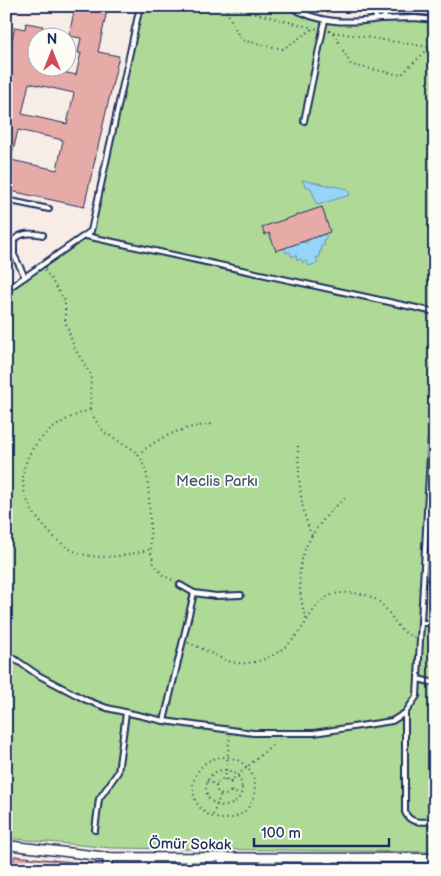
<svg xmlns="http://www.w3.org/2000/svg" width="441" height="876" font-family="'Balsamiq Sans',sans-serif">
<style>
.green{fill:#aed996;stroke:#64847a}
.water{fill:#96d5f7;stroke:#6593ba}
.building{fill:#e6aba7;stroke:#1b2f5e;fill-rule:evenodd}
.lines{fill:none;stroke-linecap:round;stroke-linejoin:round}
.lane-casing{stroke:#1b2f5e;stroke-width:8}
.street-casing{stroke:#1b2f5e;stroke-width:11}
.path{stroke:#1b2f5e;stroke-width:2;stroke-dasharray:1 4;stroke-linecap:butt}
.lane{stroke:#fdfcf7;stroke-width:4}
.street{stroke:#fdfcf7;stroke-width:8}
.labels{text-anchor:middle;stroke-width:4;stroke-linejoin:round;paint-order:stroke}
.park-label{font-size:15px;fill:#405a6c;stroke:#fdfcf7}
.street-label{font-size:15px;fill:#1b2f5e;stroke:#fdfcf7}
</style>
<rect width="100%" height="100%" fill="#f8ece7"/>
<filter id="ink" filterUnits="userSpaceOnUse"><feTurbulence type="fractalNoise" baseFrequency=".02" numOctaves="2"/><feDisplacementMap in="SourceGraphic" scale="10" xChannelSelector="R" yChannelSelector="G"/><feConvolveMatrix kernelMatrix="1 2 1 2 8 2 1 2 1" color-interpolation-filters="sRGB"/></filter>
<g filter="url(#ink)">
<polygon class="green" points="140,6 289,6 325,20 435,20 435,852 111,848 6,838 6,290 91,231"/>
<g class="water">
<polygon points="302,180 348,189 350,195 317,205 311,188 305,186"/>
<polygon points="325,234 327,238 323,240 325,245 321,246 322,251 319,252 320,257 316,258 318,263 309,266 307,261 303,263 301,259 297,260 296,255 292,257 290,252 286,253 284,248 301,242 307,243 309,239"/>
</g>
<g class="building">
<path d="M75,6h33l-10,46 21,4 -35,151 -78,-17v-126l9,-37 10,2 1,-6 17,3 -3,12h-2l-4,27 42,10 5,-22h-3l3,-15 -12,-2zM29,83l45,10 -7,31 -45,-10zM18,130l45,10 -6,30 -46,-10z"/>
<polygon points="322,207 330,232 276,251 269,233 265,235 262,227"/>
<polygon points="14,856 101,865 100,870 12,870"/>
</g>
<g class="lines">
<defs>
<g id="lane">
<path d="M289,6c28,17 58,18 90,13"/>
<polyline points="347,6 379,9"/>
<circle cx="380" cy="14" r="5"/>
<polyline points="381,9 435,13"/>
<polyline points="381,19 415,18 435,20"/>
<polyline points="304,121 325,20"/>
<polyline points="6,200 49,209"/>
<polyline points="6,233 12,247"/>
<polyline points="86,236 435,312"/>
<path d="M25,277l-11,-22v-15c8,-8 17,-7 29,-5"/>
<polyline points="6,290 91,231 140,6"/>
<polyline points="180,585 194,593"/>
<polyline points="422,623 435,623"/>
<polyline points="6,653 38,675 86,700 107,708 164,721 253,733 314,733 392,721 405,713 417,696 435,363"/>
<polyline points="418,679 435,683"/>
<path d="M405,713v99c5,13 18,9 30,10"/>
<polyline points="164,721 194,593 216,596 241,595"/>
<polyline points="95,830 99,799 118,772 126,713"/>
</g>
<g id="street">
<polyline points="6,845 108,857 435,858"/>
<polyline points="223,858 223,870"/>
<polyline points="107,870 108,857"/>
<polyline points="329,870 329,858"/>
</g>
</defs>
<use href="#lane" class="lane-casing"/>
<use href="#street" class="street-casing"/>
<g class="path">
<polyline points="224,6 241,40 283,49 314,28 317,29"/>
<polyline points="226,6 313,28"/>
<polyline points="329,31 333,32 351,65 401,75 429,48"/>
<polyline points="333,32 435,48"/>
<polyline points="45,270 65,301 65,321 75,349 91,375 90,410 96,421 105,433 134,450 141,458 147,475 149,496 151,553 154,564 163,575 176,582"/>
<path d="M90,410c-50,15 -90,59 -52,109 9,12 21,24 34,31 22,12 56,6 79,-1"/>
<path d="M298,446c1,30 1,62 14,90"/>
<path d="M138,455c23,-20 45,-28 75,-31"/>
<path d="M306,619c-16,-54 -2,-85 40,-122"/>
<path d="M188,643c17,5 33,18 49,20 23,2 45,-10 59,-27 21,-26 21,-49 64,-42 32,4 29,35 54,43"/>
<circle cx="224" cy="788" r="31"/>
<circle cx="224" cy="788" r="18"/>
<circle cx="224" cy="787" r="8"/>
<polyline points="225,780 230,735"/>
<polyline points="207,781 217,785"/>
<polyline points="230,782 279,739"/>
<polyline points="231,791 240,795"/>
<polyline points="213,815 221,794"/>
</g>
<use href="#lane" class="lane"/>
<use href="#street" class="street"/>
</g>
</g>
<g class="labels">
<g class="park-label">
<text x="217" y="486">Meclis Parkı</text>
</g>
<g class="street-label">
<text transform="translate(190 844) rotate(1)" y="5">Ömür Sokak</text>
</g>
</g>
<rect width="441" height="876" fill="none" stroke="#fdfcf7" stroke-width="25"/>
<rect x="12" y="12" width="416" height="851" fill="none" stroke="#1b2f5e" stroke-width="2" filter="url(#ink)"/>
<g transform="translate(52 52)"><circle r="24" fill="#fdfcf7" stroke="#a3aaba"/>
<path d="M0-4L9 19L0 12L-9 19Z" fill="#d1495b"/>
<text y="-8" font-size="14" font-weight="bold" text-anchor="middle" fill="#1b2f5e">N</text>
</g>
<path d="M254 838v8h135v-8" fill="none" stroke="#1b2f5e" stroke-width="2.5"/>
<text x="261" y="838" font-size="15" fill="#1b2f5e" stroke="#fdfcf7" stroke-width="4" paint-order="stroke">100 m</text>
</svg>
